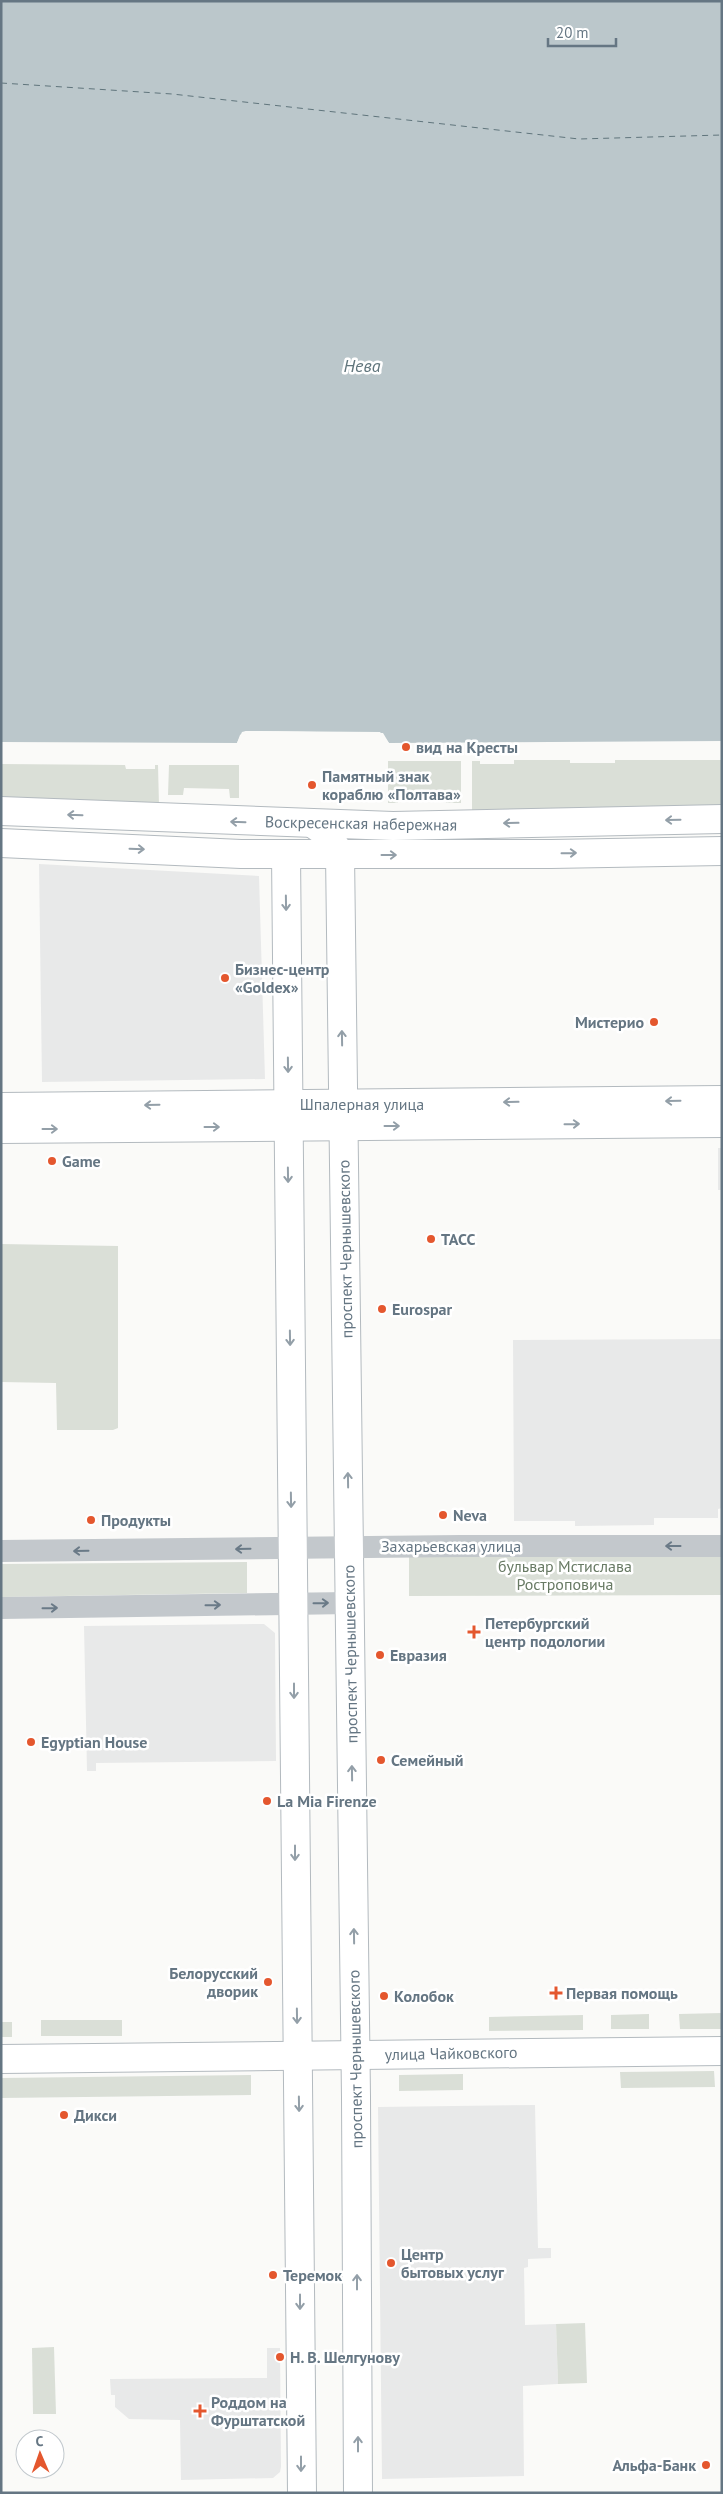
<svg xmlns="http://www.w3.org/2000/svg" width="723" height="2494" font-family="'PT Sans',sans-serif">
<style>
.built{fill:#e8e9e9}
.green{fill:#dadfd7}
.water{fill:#bbc7cb}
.pier{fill:#fafaf8}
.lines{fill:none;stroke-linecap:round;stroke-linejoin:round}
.ferry{stroke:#60757c;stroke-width:1;stroke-dasharray:6 5;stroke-linecap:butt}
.secondary-casing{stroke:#b3babf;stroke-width:30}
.street{stroke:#c3c8cc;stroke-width:22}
.secondary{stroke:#fff;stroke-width:28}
.oneway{stroke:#939fa8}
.oneway2{stroke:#6a7a87}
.poi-dot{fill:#e4572e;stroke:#fff;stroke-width:2}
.labels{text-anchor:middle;stroke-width:5;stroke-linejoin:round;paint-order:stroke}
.poi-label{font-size:16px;font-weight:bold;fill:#657683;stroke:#fff;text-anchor:start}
.street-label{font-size:16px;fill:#657683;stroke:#fff}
.park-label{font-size:16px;fill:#687a64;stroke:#fff}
.water-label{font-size:18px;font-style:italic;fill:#60757c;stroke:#fff}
</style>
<rect width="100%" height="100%" fill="#fafaf8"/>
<g class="built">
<polygon points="39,864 259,876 265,1079 42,1082"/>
<rect x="718" y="1148" width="4" height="42"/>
<polygon points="722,1339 722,1508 718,1509 718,1518 654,1518 654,1525 575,1526 575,1521 514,1521 513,1340"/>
<polygon points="264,1624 275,1633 276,1761 96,1763 96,1771 87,1771 84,1626"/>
<polygon points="535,2105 538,2248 551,2248 551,2258 528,2259 528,2267 524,2268 525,2325 556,2324 558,2384 523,2386 524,2476 382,2479 378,2107"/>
<polygon points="267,2348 280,2348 281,2467 280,2472 273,2478 181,2480 180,2420 129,2419 115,2407 115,2395 111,2395 110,2379 267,2378"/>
</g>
<g class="green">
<polygon points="514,760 570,760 570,763 615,763 615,760 722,760 722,807 472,812 472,761 480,761 480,764 514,764"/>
<polygon points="388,761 461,761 461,803 446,803 445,795 399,796 398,803 388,803"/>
<polygon points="1,764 125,765 126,769 155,769 155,765 158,765 159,805 1,798"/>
<polygon points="169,765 239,765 239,798 230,798 229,789 184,788 183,795 168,795"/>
<polygon points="1,1244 118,1246 118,1428 113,1430 57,1430 56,1383 1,1382"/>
<polygon points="409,1555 722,1556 722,1595 409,1596"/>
<polygon points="247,1562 247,1593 1,1597 1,1564"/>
<polygon points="722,2013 722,2029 680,2029 679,2014"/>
<polygon points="649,2014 649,2029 611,2029 611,2015"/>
<polygon points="583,2015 583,2030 489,2031 489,2017"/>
<rect x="41" y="2020" width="81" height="16"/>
<rect x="1" y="2022" width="11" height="15"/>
<polygon points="714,2071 715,2087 621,2088 620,2072"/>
<polygon points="463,2074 463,2090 399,2091 399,2075"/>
<polygon points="251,2075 251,2095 1,2098 1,2078"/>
<polygon points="585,2323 587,2383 558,2384 556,2324"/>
<polygon points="54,2347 56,2414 33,2414 32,2348"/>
</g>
<polygon class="water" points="1,1 722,1 722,741 389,743 383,733 246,731 240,735 237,743 1,742"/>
<polygon class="pier" points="246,731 380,732 389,743 386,743 380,734 246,734 240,743 237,743 242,732"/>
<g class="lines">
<polyline class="ferry" points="1,83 172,94 579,139 722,135"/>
<defs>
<g id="secondary">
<polyline points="1,811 393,826 722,819"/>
<polyline points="315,825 327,834 340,854 356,2097 358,2493"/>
<polyline points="1,843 241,854 551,854 722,851"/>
<polyline points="286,854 302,2493"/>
<polyline points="1,1107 722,1100"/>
<polyline points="1,1129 722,1123"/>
<polyline points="1,2059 722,2051"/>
</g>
</defs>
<use href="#secondary" class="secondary-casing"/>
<g class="street">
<polyline points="1,1551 460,1546 722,1546"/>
<polyline points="1,1608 350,1603"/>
</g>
<use href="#secondary" class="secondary"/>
</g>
<defs><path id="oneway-shaft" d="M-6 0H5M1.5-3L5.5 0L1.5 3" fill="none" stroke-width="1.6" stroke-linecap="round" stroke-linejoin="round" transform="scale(1.25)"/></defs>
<g class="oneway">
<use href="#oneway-shaft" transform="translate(75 815) rotate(-178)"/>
<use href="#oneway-shaft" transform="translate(673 820) rotate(179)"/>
<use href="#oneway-shaft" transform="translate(238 822) rotate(-178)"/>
<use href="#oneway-shaft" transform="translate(511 823) rotate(179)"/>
<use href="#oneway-shaft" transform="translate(137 849) rotate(2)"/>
<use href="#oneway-shaft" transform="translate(569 853) rotate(-1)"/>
<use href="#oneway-shaft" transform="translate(389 855)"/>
<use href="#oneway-shaft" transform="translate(286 903) rotate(89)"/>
<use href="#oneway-shaft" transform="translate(342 1038) rotate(-91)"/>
<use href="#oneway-shaft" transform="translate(288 1065) rotate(89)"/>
<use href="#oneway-shaft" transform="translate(673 1101) rotate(179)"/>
<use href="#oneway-shaft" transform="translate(511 1102) rotate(179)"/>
<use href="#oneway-shaft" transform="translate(152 1105) rotate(179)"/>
<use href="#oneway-shaft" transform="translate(572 1124) rotate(-1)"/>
<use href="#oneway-shaft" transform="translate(392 1126)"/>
<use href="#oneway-shaft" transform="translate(212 1127)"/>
<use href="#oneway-shaft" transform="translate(50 1129)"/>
<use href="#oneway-shaft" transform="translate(288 1175) rotate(89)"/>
<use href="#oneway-shaft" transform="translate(290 1338) rotate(89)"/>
<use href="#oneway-shaft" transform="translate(348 1480) rotate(-91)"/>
<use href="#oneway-shaft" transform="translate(291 1500) rotate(89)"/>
<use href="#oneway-shaft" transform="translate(294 1691) rotate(90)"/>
<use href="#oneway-shaft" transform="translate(352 1773) rotate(-91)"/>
<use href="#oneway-shaft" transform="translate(295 1853) rotate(90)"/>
<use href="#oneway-shaft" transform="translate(354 1936) rotate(-91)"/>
<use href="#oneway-shaft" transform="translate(297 2016) rotate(89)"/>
<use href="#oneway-shaft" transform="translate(299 2104) rotate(89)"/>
<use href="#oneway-shaft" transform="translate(357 2282) rotate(-90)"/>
<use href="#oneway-shaft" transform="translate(300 2302) rotate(90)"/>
<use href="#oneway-shaft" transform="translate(358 2444) rotate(-90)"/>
<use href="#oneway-shaft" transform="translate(301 2464) rotate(90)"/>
</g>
<g class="oneway2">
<use href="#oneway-shaft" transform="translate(673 1546) rotate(180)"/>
<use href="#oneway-shaft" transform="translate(243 1549) rotate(179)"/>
<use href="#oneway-shaft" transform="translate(81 1551) rotate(179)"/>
<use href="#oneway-shaft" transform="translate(321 1603) rotate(-1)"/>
<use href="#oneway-shaft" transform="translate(213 1605) rotate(-1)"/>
<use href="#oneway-shaft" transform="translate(50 1608) rotate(-1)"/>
</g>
<g class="poi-dot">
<circle cx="406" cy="747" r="5"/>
<circle cx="312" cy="785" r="5"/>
<circle cx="225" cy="978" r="5"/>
<circle cx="654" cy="1022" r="5"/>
<circle cx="52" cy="1161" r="5"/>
<circle cx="431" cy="1239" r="5"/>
<circle cx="382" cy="1309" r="5"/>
<circle cx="443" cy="1515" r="5"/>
<circle cx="91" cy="1520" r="5"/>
<path d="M471.5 1624.5h5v5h5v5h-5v5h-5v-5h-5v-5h5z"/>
<circle cx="380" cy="1655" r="5"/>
<circle cx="31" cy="1742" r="5"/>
<circle cx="381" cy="1760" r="5"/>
<circle cx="267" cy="1801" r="5"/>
<circle cx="268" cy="1982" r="5"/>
<path d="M553.5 1985.5h5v5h5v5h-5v5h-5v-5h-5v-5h5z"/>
<circle cx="384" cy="1996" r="5"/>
<circle cx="64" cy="2115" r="5"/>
<circle cx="391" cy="2263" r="5"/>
<circle cx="273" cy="2275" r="5"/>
<circle cx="280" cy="2357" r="5"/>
<path d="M197.5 2403.5h5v5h5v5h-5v5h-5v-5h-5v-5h5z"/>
<circle cx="706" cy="2465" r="5"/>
</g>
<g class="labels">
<g class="poi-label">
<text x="416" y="753">вид на Кресты</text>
<text x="322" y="782">Памятный знак<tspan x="322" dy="18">кораблю «Полтава»</tspan></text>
<text x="235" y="975">Бизнес-центр<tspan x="235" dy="18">«Goldex»</tspan></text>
<text x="644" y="1028" text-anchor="end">Мистерио</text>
<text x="62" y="1167">Game</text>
<text x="441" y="1245">ТАСС</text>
<text x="392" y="1315">Eurospar</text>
<text x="453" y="1521">Neva</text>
<text x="101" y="1526">Продукты</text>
<text x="485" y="1629">Петербургский<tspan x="485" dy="18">центр подологии</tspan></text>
<text x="390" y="1661">Евразия</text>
<text x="41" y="1748">Egyptian House</text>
<text x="391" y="1766">Семейный</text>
<text x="277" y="1807">La Mia Firenze</text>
<text x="258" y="1979" text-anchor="end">Белорусский<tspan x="258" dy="18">дворик</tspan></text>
<text x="566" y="1999">Первая помощь</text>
<text x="394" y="2002">Колобок</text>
<text x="74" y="2121">Дикси</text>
<text x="401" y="2260">Центр<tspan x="401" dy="18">бытовых услуг</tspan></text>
<text x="283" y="2281">Теремок</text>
<text x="290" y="2363">Н. В. Шелгунову</text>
<text x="211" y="2408">Роддом на<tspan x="211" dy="18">Фурштатской</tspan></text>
<text x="696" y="2471" text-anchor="end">Альфа-Банк</text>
</g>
<g class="street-label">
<text transform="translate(361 823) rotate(1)" y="6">Воскресенская набережная</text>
<text x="362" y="1110">Шпалерная улица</text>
<text transform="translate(345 1249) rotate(-91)" y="6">проспект Чернышевского</text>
<text x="451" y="1552">Захарьевская улица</text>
<text transform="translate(350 1654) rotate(-91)" y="6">проспект Чернышевского</text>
<text transform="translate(451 2053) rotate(-1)" y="6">улица Чайковского</text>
<text transform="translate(355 2059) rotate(-91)" y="6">проспект Чернышевского</text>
</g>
<g class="park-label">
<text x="565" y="1572">бульвар Мстислава<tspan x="565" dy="18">Ростроповича</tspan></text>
</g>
<g class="water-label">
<text x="362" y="372">Нева</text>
</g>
</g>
<rect width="723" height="2494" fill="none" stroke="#657683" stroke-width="5"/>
<g transform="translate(40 2454) rotate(358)"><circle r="24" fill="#ffffff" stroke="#c1c8cd"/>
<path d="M0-4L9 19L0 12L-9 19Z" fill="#e4572e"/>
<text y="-8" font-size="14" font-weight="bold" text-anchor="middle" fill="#657683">С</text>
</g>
<path d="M548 38v8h68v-8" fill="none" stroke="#657683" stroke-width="2.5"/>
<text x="556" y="38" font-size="15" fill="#657683" stroke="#ffffff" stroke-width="4" paint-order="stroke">20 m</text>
</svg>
